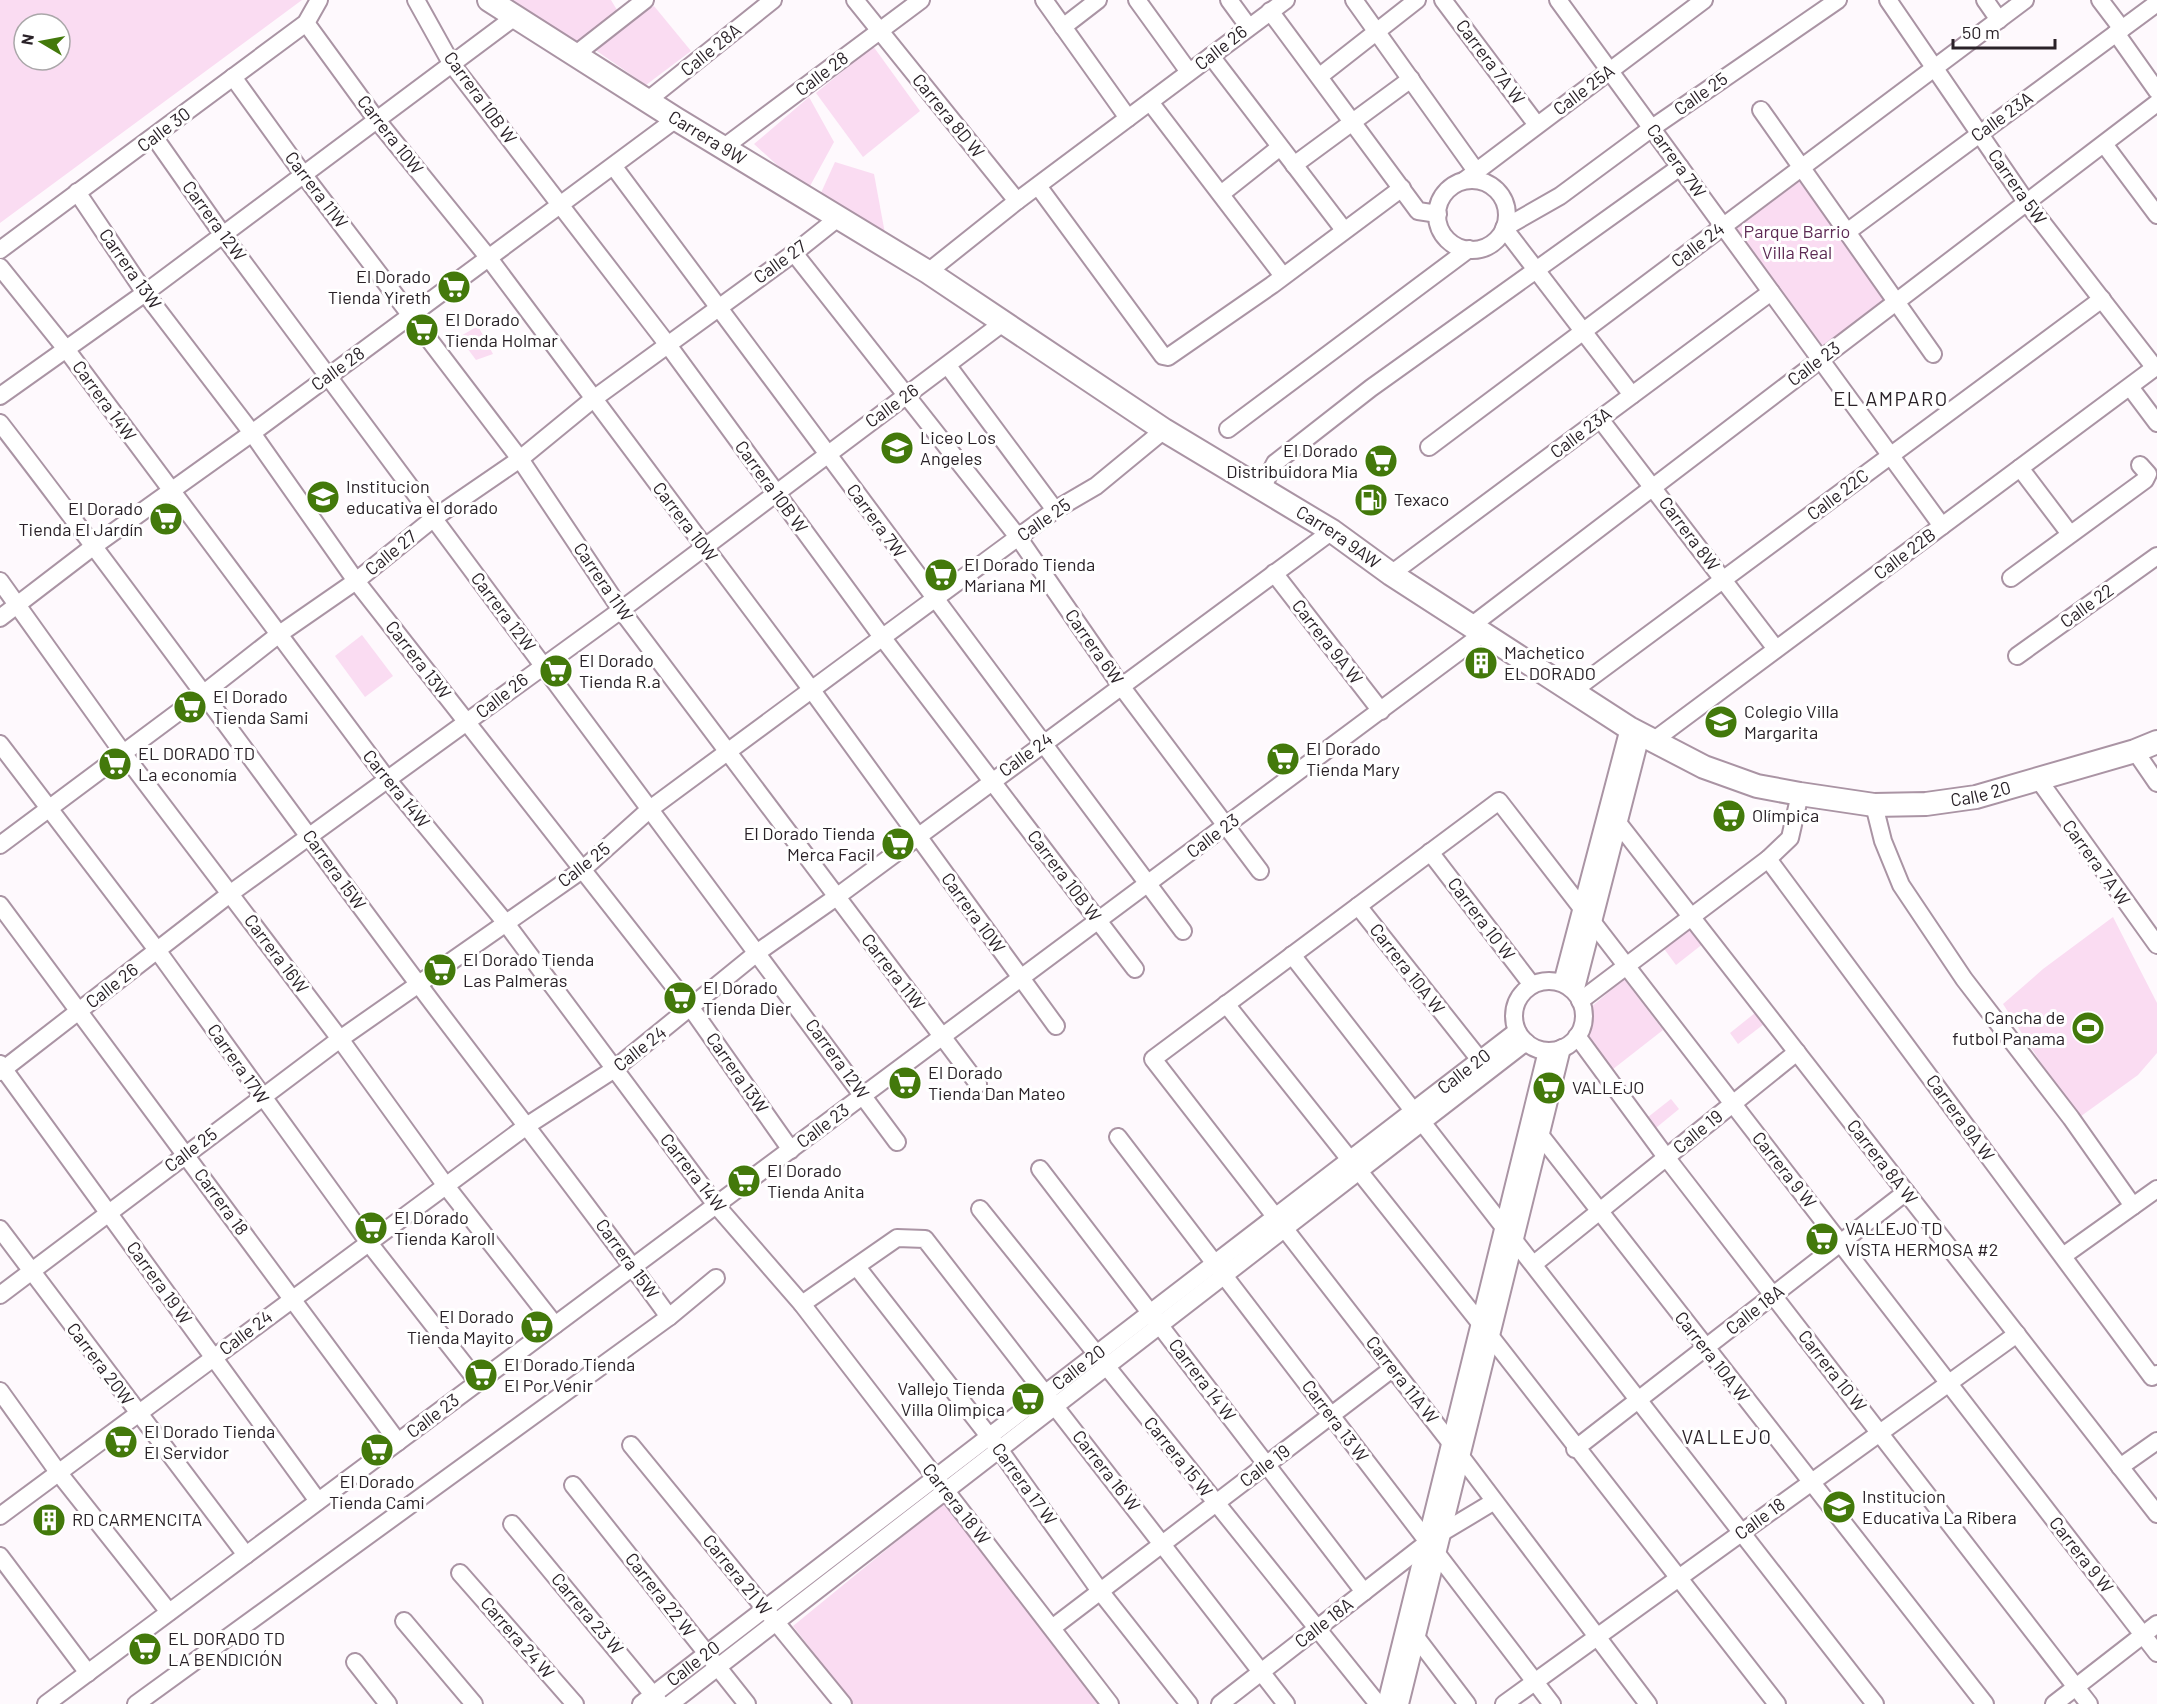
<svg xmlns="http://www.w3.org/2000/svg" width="2157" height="1704" font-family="Barlow,sans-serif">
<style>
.green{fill:#fadcf2;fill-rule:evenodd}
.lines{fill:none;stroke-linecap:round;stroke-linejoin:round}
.minor-casing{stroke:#aa94a4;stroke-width:20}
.secondary-casing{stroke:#aa94a4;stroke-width:26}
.minor{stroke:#fff;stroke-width:16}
.secondary{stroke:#fff;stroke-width:22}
.labels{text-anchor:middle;stroke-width:6;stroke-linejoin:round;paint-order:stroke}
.street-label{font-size:18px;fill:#2a2228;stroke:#fff}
.park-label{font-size:18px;fill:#5d2a54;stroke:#fff}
.poi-label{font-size:18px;fill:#2a2228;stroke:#fff;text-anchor:start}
.neighbourhood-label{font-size:20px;letter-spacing:1.5px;fill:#2a2228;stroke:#fff}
</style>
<rect width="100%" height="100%" fill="#fef9fd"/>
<g class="green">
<path d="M0,0h302l-302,223zM24,24h36v36h-36z"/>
<polygon points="511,0 611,0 617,10 577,42 573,50 503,6"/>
<polygon points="654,6 691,51 646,85 588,45"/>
<polygon points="873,46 920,111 863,157 816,93"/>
<polygon points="809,97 834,142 804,197 800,186 754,144"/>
<polygon points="835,162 874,174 886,239 820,195"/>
<polygon points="1799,176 1887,297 1823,346 1733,225"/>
<polygon points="478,326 493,354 476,360 459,337"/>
<polygon points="362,635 393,676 365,697 335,656"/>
<polygon points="2113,917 2157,1003 2157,1053 2138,1075 2077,1119 2003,1004 2043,969"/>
<polygon points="1688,925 1704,943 1676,965 1662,946"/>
<polygon points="1624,979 1663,1030 1608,1073 1584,1041 1590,1025 1590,1008"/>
<polygon points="1755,1013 1764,1024 1738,1044 1730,1033"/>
<polygon points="1671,1099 1679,1109 1651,1132 1643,1121"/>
<polygon points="946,1501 1102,1704 853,1704 793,1626"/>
</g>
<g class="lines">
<defs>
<g id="minor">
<polyline points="416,0 451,63 668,345 882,637 1135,969"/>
<polyline points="855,0 1017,201"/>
<polyline points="1044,0 1128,118"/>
<polyline points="1137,0 1189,72"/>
<polyline points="1229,0 1248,26"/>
<polyline points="1354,0 1476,171"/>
<polyline points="1443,0 1537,125"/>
<polyline points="1558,0 1942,526"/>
<polyline points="1888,0 2027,203 2155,368"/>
<polyline points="1985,0 1999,20"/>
<polyline points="2100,0 2122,29"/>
<polyline points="1270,11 1418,211 1438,214"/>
<polyline points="306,23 376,119 488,257 811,689 1056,1026"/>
<polyline points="1063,27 1098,0"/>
<polyline points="2116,33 2157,91"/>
<polyline points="576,54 645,0"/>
<polyline points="1211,56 1344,230"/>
<polyline points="1320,76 1417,0"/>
<polyline points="233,77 303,174 520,459 621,610 978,1084"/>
<polyline points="648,100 773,0"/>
<polyline points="1150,102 1283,276"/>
<polyline points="1761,110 1933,354"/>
<polyline points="155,138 223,235 897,1142"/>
<polyline points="2104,144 2157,215"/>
<polyline points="723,148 921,0"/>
<polyline points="1294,165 1411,79"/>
<polyline points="614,167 1183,931"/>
<polyline points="1465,180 1704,0"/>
<circle cx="1472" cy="215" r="35"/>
<polyline points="1038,186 1163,356 1168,357 1272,285 1402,188"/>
<polyline points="77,192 145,293 252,433 356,581 691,1008 791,1150"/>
<polyline points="1221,194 1279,148"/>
<polyline points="1847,232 2157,3"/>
<polyline points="0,250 306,23 319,0"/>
<polyline points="794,253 1018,537 1121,686 1260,871"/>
<polyline points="0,267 66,349 387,779 505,922 716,1205 802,1304 1110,1704"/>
<polyline points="928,272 1017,201 1286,0"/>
<polyline points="948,366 1055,510"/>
<polyline points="2130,387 2157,423"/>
<polyline points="1632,395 1504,228 1560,196 1652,128 1838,0"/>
<polyline points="0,396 145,293 516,16"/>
<polyline points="1600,419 1776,649"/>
<path d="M0,423c142,184 277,372 416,558 84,112 171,222 253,336"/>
<polyline points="1228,429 1469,249"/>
<polyline points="1429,447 2025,0"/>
<polyline points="2020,468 2070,534"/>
<polyline points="1261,490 1275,463 1371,388 1680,167"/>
<polyline points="1274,573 1381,711"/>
<polyline points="1391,574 1771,292"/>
<polyline points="2011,578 2145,480 2148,474 2140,465"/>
<polyline points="0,581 123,753 340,1039 446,1186 555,1325"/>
<polyline points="0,618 94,546 252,433 676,119"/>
<polyline points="1471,626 2157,103"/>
<polyline points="2017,656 2157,556"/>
<polyline points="1574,690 2102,299"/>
<polyline points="1653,741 2157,366"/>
<polyline points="0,744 157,950 369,1243 478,1382"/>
<polyline points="2135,751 2157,783"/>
<polyline points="2038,779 2157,945"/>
<polyline points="1874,805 1883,841 1901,885 1964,979 2071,1118 2133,1206"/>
<polyline points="1608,810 2157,1514"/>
<polyline points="0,845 204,693 278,635 356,581 434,518 520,459 592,400 794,253 838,218"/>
<polyline points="1430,852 1532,985"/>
<polyline points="1768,859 2152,1377 2157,1374"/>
<polyline points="0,905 398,1442"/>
<polyline points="1358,906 1480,1060"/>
<polyline points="1292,955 1875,1704"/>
<circle cx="1549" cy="1016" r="35"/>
<polyline points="1562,983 1629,728"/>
<polyline points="1575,992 1641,735"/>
<polyline points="1580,1001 1768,859 1790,838 1800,794"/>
<polyline points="1226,1004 1480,1323 1777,1704"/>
<polyline points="1577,1036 1666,1157 2089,1704"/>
<polyline points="0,1064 318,1501"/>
<polyline points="0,1072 231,893 621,610 1004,322"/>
<polyline points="1530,1122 1985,1704"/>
<polyline points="1118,1137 1552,1704"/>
<polyline points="1040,1169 1364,1592"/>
<polyline points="980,1209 1378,1704"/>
<polyline points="0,1229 246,1555"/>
<polyline points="2063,1256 2157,1189"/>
<polyline points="1534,1264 1797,1052"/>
<polyline points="857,1267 999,1449 1100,1591 1189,1704"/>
<polyline points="0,1295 340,1039 582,870 650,809 1055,510 1096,486 1164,430"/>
<polyline points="802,1304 897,1238 925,1239 1286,1704"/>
<polyline points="0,1391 58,1472 169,1612"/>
<polyline points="631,1445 843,1704"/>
<polyline points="1575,1449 1906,1192"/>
<polyline points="2120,1467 2157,1441"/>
<polyline points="573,1485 747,1704"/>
<polyline points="0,1516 528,1125 613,1070 758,952 835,898 1332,531"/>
<polyline points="512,1524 660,1703"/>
<polyline points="1443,1532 1493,1502"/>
<polyline points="0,1556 88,1673"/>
<polyline points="460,1573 575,1704"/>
<polyline points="404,1621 474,1704"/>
<polyline points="1052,1628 1392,1369"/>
<polyline points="1413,1633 1467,1704"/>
<polyline points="355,1662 388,1704"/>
<polyline points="46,1704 1484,633"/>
<polyline points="136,1704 669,1317 716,1278"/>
<path id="s1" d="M641,1704l876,-673"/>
<polyline points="670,1704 1526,1042"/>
<polyline points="1220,1704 1428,1542"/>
<polyline points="1386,1704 1547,1051"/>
<polyline points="1400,1704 1562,1048"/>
<polyline points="1504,1704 2017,1334"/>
<polyline points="1648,1704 1450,1442 1153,1059 1499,801 2157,1653"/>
<polyline points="2054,1704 2157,1624"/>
</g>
<g id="secondary">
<path id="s2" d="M489,0l187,119 252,153 236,158 168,101 59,43 238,154 75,39 53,19 43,8 74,11 52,-1 50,-7 159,-46 22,-9"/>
</g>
</defs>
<use href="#minor" class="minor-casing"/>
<use href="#secondary" class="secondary-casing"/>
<use href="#minor" class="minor"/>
<use href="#secondary" class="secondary"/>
</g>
<defs>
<symbol id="supermarket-disc" viewBox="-11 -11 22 22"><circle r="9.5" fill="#43790b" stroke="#fff"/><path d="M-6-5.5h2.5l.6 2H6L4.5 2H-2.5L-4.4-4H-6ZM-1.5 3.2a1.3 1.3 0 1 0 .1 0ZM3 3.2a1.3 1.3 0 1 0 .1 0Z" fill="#fff"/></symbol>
<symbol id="school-disc" viewBox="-11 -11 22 22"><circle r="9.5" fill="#43790b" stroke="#fff"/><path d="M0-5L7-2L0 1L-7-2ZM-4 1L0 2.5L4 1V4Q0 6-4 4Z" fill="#fff"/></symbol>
<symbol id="fuel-disc" viewBox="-11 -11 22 22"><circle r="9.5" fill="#43790b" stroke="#fff"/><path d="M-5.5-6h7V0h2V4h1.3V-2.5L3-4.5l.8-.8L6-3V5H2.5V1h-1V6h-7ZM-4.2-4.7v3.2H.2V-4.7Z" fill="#fff"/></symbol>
<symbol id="building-disc" viewBox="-11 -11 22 22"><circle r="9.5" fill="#43790b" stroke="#fff"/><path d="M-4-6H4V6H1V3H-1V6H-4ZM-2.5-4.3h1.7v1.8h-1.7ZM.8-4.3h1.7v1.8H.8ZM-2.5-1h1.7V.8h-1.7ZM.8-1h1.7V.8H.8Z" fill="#fff"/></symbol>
<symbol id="stadium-disc" viewBox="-11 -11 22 22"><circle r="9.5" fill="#43790b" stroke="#fff"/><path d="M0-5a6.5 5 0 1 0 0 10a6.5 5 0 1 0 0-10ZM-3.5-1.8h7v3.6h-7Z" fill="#fff"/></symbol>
</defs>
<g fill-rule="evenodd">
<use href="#supermarket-disc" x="435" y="268" width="38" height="38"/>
<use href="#supermarket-disc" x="403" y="311" width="38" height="38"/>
<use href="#school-disc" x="878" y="429" width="38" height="38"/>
<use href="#supermarket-disc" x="1362" y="442" width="38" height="38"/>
<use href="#school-disc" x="304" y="478" width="38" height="38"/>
<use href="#fuel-disc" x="1352" y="481" width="38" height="38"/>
<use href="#supermarket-disc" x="147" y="500" width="38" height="38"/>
<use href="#supermarket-disc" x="922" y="556" width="38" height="38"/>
<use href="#building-disc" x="1462" y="644" width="38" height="38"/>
<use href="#supermarket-disc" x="537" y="652" width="38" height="38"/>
<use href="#supermarket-disc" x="171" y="688" width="38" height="38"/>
<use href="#school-disc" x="1702" y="703" width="38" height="38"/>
<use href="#supermarket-disc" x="1264" y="740" width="38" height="38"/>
<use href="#supermarket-disc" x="96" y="745" width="38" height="38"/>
<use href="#supermarket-disc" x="1710" y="797" width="38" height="38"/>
<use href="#supermarket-disc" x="879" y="825" width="38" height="38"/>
<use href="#supermarket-disc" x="421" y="951" width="38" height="38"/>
<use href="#supermarket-disc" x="661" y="979" width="38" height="38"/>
<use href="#stadium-disc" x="2069" y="1009" width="38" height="38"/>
<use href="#supermarket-disc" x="886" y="1064" width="38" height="38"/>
<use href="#supermarket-disc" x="1530" y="1069" width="38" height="38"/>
<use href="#supermarket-disc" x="725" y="1162" width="38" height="38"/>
<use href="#supermarket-disc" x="352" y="1209" width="38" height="38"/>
<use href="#supermarket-disc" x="1803" y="1220" width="38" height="38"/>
<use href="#supermarket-disc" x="518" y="1308" width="38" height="38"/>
<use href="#supermarket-disc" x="462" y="1356" width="38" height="38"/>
<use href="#supermarket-disc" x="1009" y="1380" width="38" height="38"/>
<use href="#supermarket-disc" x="102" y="1423" width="38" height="38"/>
<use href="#supermarket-disc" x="358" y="1431" width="38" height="38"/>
<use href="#school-disc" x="1820" y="1488" width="38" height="38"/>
<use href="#building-disc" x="30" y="1501" width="38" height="38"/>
<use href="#supermarket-disc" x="126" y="1630" width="38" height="38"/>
</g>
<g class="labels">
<g class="street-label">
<text transform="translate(1221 48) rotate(-38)" y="6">Calle 26</text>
<text transform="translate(711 50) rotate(-39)" y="6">Calle 28A</text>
<text transform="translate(1490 62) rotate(53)" y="6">Carrera 7A W</text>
<text transform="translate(822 74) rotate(-37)" y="6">Calle 28</text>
<text transform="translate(1584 90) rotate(-37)" y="6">Calle 25A</text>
<text transform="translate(1701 94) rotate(-35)" y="6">Calle 25</text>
<text transform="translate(480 98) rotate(54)" y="6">Carrera 10B W</text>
<text transform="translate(948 116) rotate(51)" y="6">Carrera 8D W</text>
<text transform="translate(2002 117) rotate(-36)" y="6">Calle 23A</text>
<text transform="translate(164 130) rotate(-37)" y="6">Calle 30</text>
<text transform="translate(390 135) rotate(52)" y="6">Carrera 10W</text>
<text dy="6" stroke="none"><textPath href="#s2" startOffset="258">Carrera 9W</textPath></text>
<text transform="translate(1676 161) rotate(54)" y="6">Carrera 7W</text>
<text transform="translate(2017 187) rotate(55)" y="6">Carrera 5W</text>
<text transform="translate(316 190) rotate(53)" y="6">Carrera 11W</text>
<text transform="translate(214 221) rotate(54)" y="6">Carrera 12W</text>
<text transform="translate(1698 245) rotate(-37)" y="6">Calle 24</text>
<text transform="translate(780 262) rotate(-36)" y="6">Calle 27</text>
<text transform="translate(130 269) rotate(55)" y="6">Carrera 13W</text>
<text transform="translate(1814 364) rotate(-37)" y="6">Calle 23</text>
<text transform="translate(338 369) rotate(-36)" y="6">Calle 28</text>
<text transform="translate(104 401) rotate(54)" y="6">Carrera 14W</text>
<text transform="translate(892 406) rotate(-36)" y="6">Calle 26</text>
<text transform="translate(1581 433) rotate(-37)" y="6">Calle 23A</text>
<text transform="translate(771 487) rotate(54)" y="6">Carrera 10B W</text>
<text transform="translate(1838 495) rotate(-37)" y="6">Calle 22C</text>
<text transform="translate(1044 520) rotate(-35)" y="6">Calle 25</text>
<text transform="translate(876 521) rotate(54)" y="6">Carrera 7W</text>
<text transform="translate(685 522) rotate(53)" y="6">Carrera 10W</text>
<text transform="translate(1689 534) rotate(53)" y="6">Carrera 8W</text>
<text dy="6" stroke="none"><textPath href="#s2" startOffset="1005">Carrera 9AW</textPath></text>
<text transform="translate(391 553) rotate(-39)" y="6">Calle 27</text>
<text transform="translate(1905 554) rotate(-37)" y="6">Calle 22B</text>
<text transform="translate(603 582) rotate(56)" y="6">Carrera 11W</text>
<text transform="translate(2087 606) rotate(-36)" y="6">Calle 22</text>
<text transform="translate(503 612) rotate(53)" y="6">Carrera 12W</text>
<text transform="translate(1327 642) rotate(52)" y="6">Carrera 9A W</text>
<text transform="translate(1094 647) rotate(55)" y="6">Carrera 6W</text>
<text transform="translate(418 660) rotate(52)" y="6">Carrera 13W</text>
<text transform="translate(502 696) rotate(-38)" y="6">Calle 26</text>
<text transform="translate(1026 755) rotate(-36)" y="6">Calle 24</text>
<text transform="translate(396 789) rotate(51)" y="6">Carrera 14W</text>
<text dy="6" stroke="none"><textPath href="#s2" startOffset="1720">Calle 20</textPath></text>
<text transform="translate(1213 836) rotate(-37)" y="6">Calle 23</text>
<text transform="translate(2096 863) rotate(54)" y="6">Carrera 7A W</text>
<text transform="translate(584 865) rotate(-38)" y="6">Calle 25</text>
<text transform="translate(334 870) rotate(54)" y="6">Carrera 15W</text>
<text transform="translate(1064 876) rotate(53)" y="6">Carrera 10B W</text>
<text transform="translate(973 913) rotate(54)" y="6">Carrera 10W</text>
<text transform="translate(1481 919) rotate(53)" y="6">Carrera 10 W</text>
<text transform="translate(276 954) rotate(53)" y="6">Carrera 16W</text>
<text transform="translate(1407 969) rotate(52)" y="6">Carrera 10A W</text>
<text transform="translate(893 972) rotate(52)" y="6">Carrera 11W</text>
<text transform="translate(112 986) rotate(-38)" y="6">Calle 26</text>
<text transform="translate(640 1049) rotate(-38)" y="6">Calle 24</text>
<text transform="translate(837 1059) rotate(54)" y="6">Carrera 12W</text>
<text transform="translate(238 1064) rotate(55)" y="6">Carrera 17W</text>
<text dy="6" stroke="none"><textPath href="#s1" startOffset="1038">Calle 20</textPath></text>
<text transform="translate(737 1073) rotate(55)" y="6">Carrera 13W</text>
<text transform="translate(1960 1118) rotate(54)" y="6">Carrera 9A W</text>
<text transform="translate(823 1126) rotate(-37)" y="6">Calle 23</text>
<text transform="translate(1698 1132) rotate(-39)" y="6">Calle 19</text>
<text transform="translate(191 1150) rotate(-37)" y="6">Calle 25</text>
<text transform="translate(1882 1162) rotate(52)" y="6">Carrera 8A W</text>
<text transform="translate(1784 1170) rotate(52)" y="6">Carrera 9 W</text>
<text transform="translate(693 1173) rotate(52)" y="6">Carrera 14W</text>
<text transform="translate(221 1202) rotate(54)" y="6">Carrera 18</text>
<text transform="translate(627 1259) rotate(54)" y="6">Carrera 15W</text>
<text transform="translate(159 1283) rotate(54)" y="6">Carrera 19 W</text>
<text transform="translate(1755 1310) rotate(-38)" y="6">Calle 18A</text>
<text transform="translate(246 1333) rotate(-37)" y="6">Calle 24</text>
<text transform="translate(1712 1357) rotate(52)" y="6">Carrera 10A W</text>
<text transform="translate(100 1364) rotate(53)" y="6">Carrera 20W</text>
<text dy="6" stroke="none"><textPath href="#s1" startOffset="552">Calle 20</textPath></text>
<text transform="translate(1832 1371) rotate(52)" y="6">Carrera 10 W</text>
<text transform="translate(1202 1380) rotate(53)" y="6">Carrera 14 W</text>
<text transform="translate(1402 1380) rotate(52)" y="6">Carrera 11A W</text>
<text transform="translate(433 1416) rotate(-37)" y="6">Calle 23</text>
<text transform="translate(1335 1421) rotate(53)" y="6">Carrera 13 W</text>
<text transform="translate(1178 1457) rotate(51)" y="6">Carrera 15 W</text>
<text transform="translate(1265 1466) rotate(-37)" y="6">Calle 19</text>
<text transform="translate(1106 1471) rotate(52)" y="6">Carrera 16 W</text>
<text transform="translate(1024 1484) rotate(54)" y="6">Carrera 17 W</text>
<text transform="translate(956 1504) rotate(52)" y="6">Carrera 18 W</text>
<text transform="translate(1760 1519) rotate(-36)" y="6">Calle 18</text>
<text transform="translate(2081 1555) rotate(52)" y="6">Carrera 9 W</text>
<text transform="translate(737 1575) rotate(51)" y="6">Carrera 21 W</text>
<text transform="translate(660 1595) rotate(52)" y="6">Carrera 22 W</text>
<text transform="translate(587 1614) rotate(50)" y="6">Carrera 23 W</text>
<text transform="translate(1324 1623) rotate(-38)" y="6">Calle 18A</text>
<text transform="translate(517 1638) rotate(49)" y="6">Carrera 24 W</text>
<text dy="6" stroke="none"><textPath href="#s1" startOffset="66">Calle 20</textPath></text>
</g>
<g class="park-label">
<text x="1797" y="238">Parque Barrio<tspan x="1797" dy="21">Villa Real</tspan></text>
</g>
<g class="poi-label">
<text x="431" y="283" text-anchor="end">El Dorado<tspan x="431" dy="21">Tienda Yireth</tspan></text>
<text x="445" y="326">El Dorado<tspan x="445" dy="21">Tienda Holmar</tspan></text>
<text x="920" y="444">Liceo Los<tspan x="920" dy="21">Angeles</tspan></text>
<text x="1358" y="457" text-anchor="end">El Dorado<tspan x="1358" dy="21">Distribuidora Mia</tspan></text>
<text x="346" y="493">Institucion<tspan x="346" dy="21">educativa el dorado</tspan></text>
<text x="1394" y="506">Texaco</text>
<text x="143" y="515" text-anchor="end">El Dorado<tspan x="143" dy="21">Tienda El Jardín</tspan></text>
<text x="964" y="571">El Dorado Tienda<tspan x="964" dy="21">Mariana Ml</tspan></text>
<text x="1504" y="659">Machetico<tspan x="1504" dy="21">EL DORADO</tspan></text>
<text x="579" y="667">El Dorado<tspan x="579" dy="21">Tienda R.a</tspan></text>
<text x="213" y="703">El Dorado<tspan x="213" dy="21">Tienda Sami</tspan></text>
<text x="1744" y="718">Colegio Villa<tspan x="1744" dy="21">Margarita</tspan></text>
<text x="1306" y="755">El Dorado<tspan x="1306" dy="21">Tienda Mary</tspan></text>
<text x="138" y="760">EL DORADO TD<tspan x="138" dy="21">La economía</tspan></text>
<text x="1752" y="822">Olímpica</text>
<text x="875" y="840" text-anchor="end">El Dorado Tienda<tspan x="875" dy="21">Merca Facil</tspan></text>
<text x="463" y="966">El Dorado Tienda<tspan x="463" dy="21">Las Palmeras</tspan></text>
<text x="703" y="994">El Dorado<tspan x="703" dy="21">Tienda Dier</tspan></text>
<text x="2065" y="1024" text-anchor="end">Cancha de<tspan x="2065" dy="21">futbol Panama</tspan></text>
<text x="928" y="1079">El Dorado<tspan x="928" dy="21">Tienda Dan Mateo</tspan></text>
<text x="1572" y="1094">VALLEJO</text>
<text x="767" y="1177">El Dorado<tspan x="767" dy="21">Tienda Anita</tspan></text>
<text x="394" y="1224">El Dorado<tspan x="394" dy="21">Tienda Karoll</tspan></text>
<text x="1845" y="1235">VALLEJO TD<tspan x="1845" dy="21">VISTA HERMOSA #2</tspan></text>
<text x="514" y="1323" text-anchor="end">El Dorado<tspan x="514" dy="21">Tienda Mayito</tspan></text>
<text x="504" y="1371">El Dorado Tienda<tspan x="504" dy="21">El Por Venir</tspan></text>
<text x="1005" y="1395" text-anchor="end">Vallejo Tienda<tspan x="1005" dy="21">Villa Olimpica</tspan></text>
<text x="144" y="1438">El Dorado Tienda<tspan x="144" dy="21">El Servidor</tspan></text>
<text x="377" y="1488" text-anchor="middle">El Dorado<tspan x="377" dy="21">Tienda Cami</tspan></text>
<text x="1862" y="1503">Institucion<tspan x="1862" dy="21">Educativa La Ribera</tspan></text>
<text x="72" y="1526">RD CARMENCITA</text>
<text x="168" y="1645">EL DORADO TD<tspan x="168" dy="21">LA BENDICIÓN</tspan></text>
</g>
<g class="neighbourhood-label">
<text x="1891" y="406">EL AMPARO</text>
<text x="1727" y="1444">VALLEJO</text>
</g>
</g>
<g transform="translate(42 42) rotate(280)"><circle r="28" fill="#ffffff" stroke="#aaa7a9" stroke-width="1.5"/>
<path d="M0-4.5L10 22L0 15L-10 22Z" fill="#43790b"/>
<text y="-9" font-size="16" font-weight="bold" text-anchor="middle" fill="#2a2228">N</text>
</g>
<path d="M1953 39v9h102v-9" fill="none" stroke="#2a2228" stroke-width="3"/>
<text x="1962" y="39" font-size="18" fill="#2a2228" stroke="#ffffff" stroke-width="4.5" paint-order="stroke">50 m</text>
</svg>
